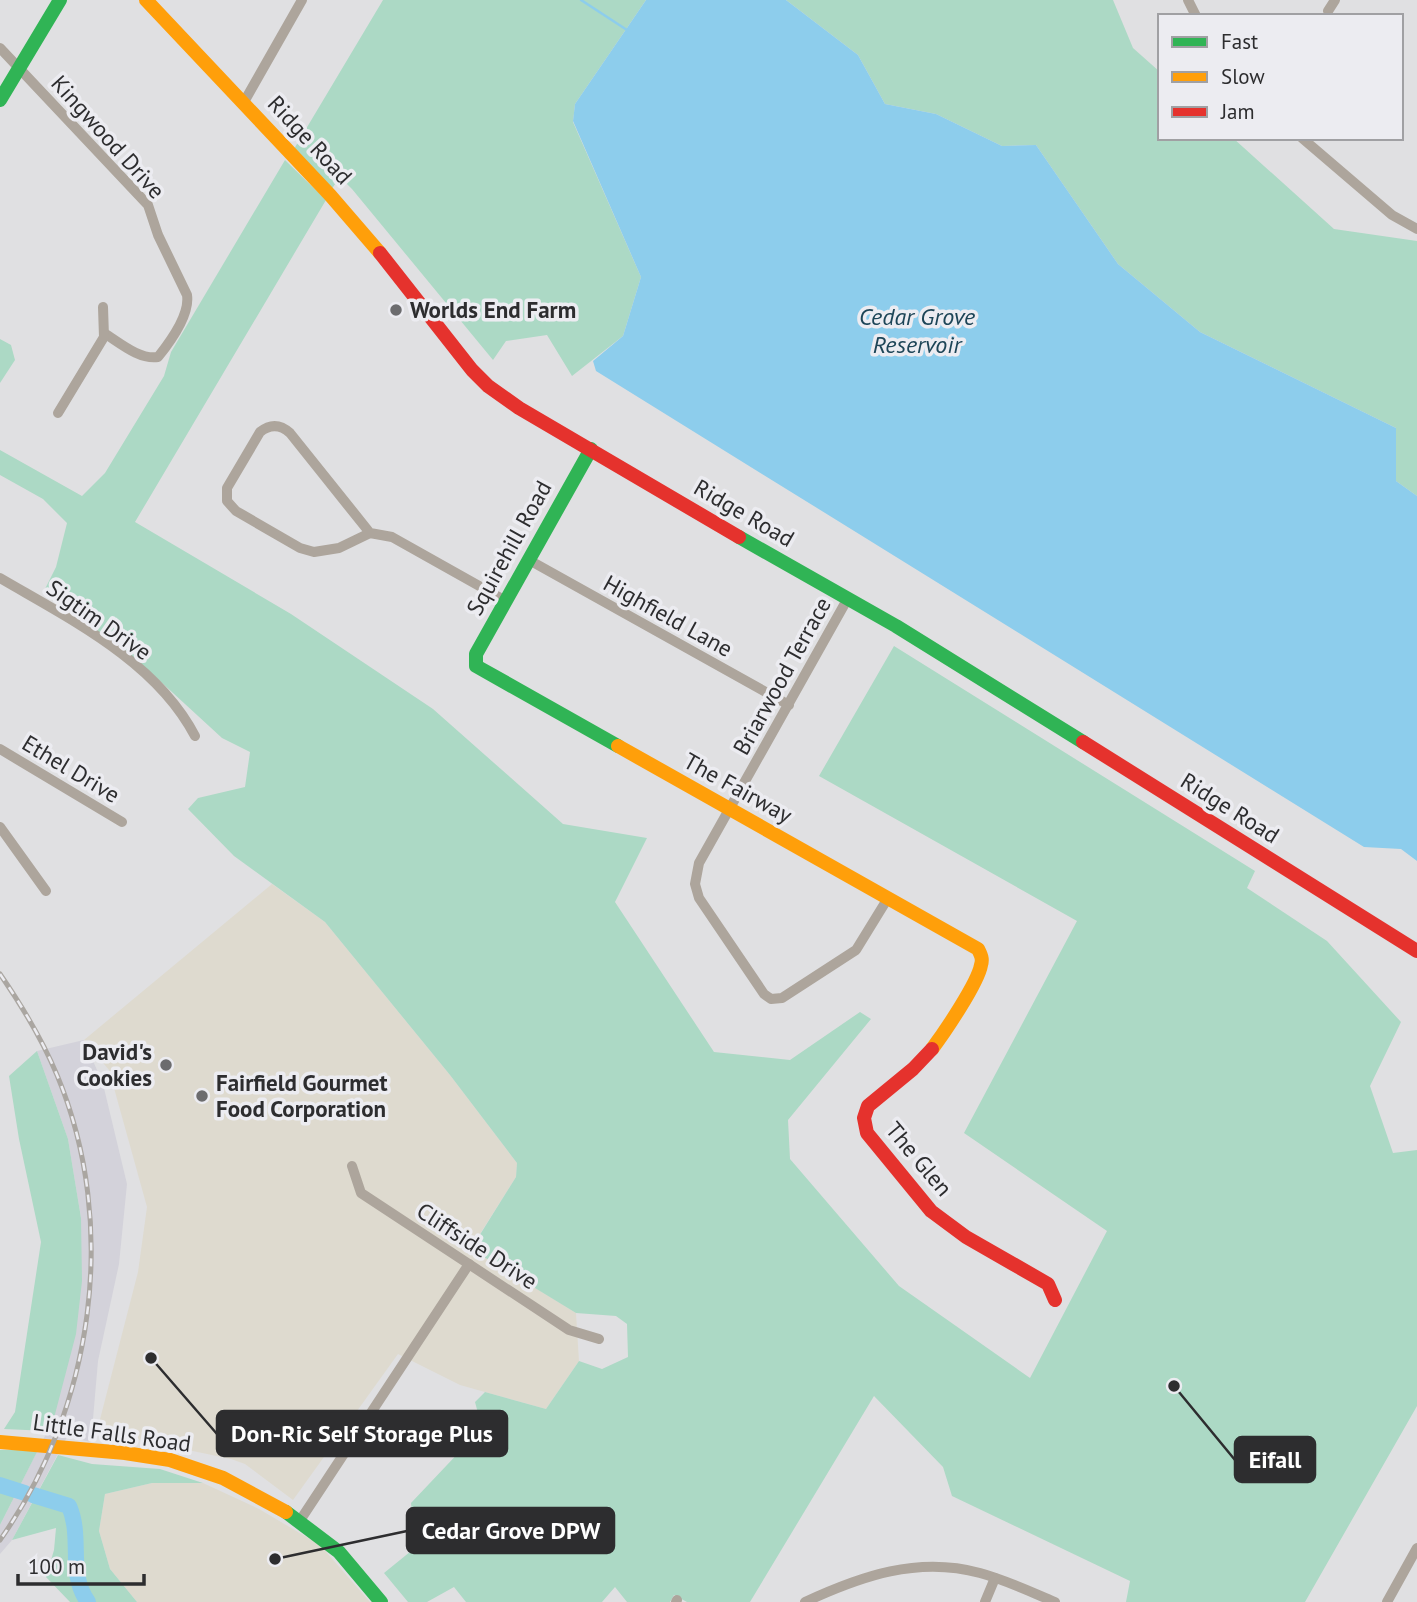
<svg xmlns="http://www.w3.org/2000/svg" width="1417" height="1602" font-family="'PT Sans',sans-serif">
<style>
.built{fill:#d3d2da}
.industrial{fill:#dedacf}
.green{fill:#acd9c5}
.water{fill:#8dcdec}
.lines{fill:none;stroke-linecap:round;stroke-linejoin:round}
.stream{stroke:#8dcdec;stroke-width:2.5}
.river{stroke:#8dcdec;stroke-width:16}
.street{stroke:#ada59c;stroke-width:10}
.fast{stroke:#30b455;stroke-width:14}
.slow{stroke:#ff9f0a;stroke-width:14}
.jam{stroke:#e5322d;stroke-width:14}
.rail-casing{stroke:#aaa6a1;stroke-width:5}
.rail{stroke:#ececf1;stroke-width:2.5;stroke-dasharray:8;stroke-linecap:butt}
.poi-dot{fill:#6c6c6e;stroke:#ececf1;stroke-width:2.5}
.labels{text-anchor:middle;stroke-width:7;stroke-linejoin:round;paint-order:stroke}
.street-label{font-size:23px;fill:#2d2d2f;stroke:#ececf1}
.poi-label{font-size:23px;font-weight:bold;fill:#2d2d2f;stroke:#ececf1;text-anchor:start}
.water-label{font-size:24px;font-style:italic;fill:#1d4557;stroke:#ececf1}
.leader{fill:none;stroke:#2d2d2f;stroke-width:2.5}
.callout-dot{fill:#2d2d2f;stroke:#ececf1;stroke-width:2.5}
.callout{fill:#2d2d2f;stroke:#2d2d2f;stroke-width:2.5}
.callout-label{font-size:24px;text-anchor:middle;font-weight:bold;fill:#fff}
</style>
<rect width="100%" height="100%" fill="#e0e0e2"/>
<polygon class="built" points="84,1040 103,1084 127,1184 119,1264 98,1361 91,1442 67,1437 12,1540 0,1554 0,1525 54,1418 81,1218 68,1139 37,1051"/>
<g class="industrial">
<polygon points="272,884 325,922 450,1075 517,1163 516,1177 471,1248 576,1313 579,1361 546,1409 460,1385 398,1354 293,1500 245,1464 231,1459 97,1431 138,1272 147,1207 109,1070 84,1040"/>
<polygon points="152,1483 203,1483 259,1509 320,1545 370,1602 137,1602 110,1569 99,1531 105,1494"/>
</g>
<g class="green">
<polygon points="383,0 646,0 575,104 573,122 641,277 623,336 572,376 547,335 506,341 493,360 352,189 340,177 331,190 294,149"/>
<polygon points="786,0 1113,0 1133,48 1160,72 1160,138 1233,138 1334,229 1417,241 1417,496 1396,481 1396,428 1200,332 1118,264 1036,145 1002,146 936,114 885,104 858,55"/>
<polygon points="285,160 326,200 135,522 291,614 433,709 563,824 647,838 615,902 714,1052 790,1060 860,1012 871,1019 788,1120 790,1159 899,1286 1030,1378 1107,1231 964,1133 1077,921 819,776 894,646 1255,871 1247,888 1327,941 1401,1022 1370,1086 1393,1153 1417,1150 1417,1406 1305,1602 1126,1602 1130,1581 952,1496 943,1467 874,1396 750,1602 687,1602 674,1595 670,1602 627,1602 615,1587 602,1602 466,1602 454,1587 427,1602 408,1602 384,1573 416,1547 411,1503 482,1428 475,1402 485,1392 546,1409 579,1361 602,1369 628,1357 627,1324 616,1316 576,1313 471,1249 516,1177 517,1163 450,1075 325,922 234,856 188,809 198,798 245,787 250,752 222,738 148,670 43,593 56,567 67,523 43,499 0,475 0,450 82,496 105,473 164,376 171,352"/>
<polygon points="0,339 11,345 15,360 0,383"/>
<polygon points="37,1051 68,1139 81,1218 82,1281 76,1334 54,1418 48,1431 4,1429 15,1412 41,1242 19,1139 9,1076"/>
<polygon points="0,1450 38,1450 0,1525"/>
<polygon points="58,1455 92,1464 160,1469 203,1483 152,1483 105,1494 99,1531 110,1569 137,1602 70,1602 46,1577 54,1550 56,1528 12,1540"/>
</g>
<polygon class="water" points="646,0 786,0 858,55 885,104 936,114 1002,146 1036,145 1118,264 1200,332 1396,428 1396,481 1417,496 1417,861 1401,849 1364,847 596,371 593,361 623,336 641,277 573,121 575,104"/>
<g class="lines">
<polyline class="stream" points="581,0 627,30"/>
<g class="river">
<polyline points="0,1485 25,1493"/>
<path d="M33,1495l36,11c14,32 -2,67 19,96"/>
</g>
<g class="street">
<polyline points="1188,0 1196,16"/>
<polyline points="1328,11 1335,0"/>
<path d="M0,48l148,157 10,30 29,60c3,19 -17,47 -29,62 -19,3 -39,-15 -54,-24"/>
<polyline points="244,102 302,0"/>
<polyline points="1302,138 1392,215 1417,229"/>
<polyline points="58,413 104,337 103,307"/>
<path d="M370,533l-80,-100c-10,-9 -20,-9 -30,-1l-33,56v13l9,10 64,37 14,4 25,-4 31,-15 22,4 114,64"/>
<polyline points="529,560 789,705"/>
<path d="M0,578c70,41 156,83 195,158"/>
<polyline points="848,598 699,863 695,884 699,898 764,994 771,999 782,998 856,950 888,898"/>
<polyline points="0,749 122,822"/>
<polyline points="0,827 46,891"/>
<polyline points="352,1166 361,1193 569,1330 599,1339"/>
<polyline points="299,1522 469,1264"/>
<polyline points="676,1602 677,1600"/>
<path d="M805,1602c56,-26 113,-46 175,-29 26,7 51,19 75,29"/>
<polyline points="985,1602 995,1578"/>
<polyline points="1387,1602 1417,1548"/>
</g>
<g class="fast">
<polyline points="0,100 60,0"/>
<polyline points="591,449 476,654 476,666 618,746"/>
<polyline points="739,537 896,626 1083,742"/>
<polyline points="286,1512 339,1552 381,1602"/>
</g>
<g class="slow">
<polyline points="146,0 330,195 380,253"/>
<path d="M618,746l360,203c3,6 5,10 3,16 -3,18 -37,68 -49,84"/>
<polyline points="0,1442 125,1453 170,1460 223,1478 286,1512"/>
</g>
<g class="jam">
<polyline points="380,253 472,370 488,386 519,408 739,537"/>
<polyline points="1083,742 1417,951"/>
<polyline points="932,1049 913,1069 868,1106 864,1118 867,1133 931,1211 966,1237 1048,1284 1055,1300"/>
</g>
<defs>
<path id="rail" d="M0,974c22,32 42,65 57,101 63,151 36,334 -57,465"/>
</defs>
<use href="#rail" class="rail-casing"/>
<use href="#rail" class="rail"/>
</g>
<g class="poi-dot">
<circle cx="396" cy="310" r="7"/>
<circle cx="166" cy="1065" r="7"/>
<circle cx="202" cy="1096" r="7"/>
</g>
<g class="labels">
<g class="street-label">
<text transform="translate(108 137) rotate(48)" y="8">Kingwood Drive</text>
<text transform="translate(310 140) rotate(47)" y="8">Ridge Road</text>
<text transform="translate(744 513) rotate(30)" y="8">Ridge Road</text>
<text transform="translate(509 548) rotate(-61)" y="8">Squirehill Road</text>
<text transform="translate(668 616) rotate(29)" y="8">Highfield Lane</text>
<text transform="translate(99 620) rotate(35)" y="8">Sigtim Drive</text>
<text transform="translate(782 676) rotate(-61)" y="8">Briarwood Terrace</text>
<text transform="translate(71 769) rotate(31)" y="8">Ethel Drive</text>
<text transform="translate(738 788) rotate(29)" y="8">The Fairway</text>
<text transform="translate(1230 808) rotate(32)" y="8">Ridge Road</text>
<text transform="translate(919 1159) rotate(50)" y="8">The Glen</text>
<text transform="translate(477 1246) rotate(33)" y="8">Cliffside Drive</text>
<text transform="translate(112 1433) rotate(8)" y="8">Little Falls Road</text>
</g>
<g class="poi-label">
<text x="410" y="318">Worlds End Farm</text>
<text x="152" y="1060" text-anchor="end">David's<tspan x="152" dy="26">Cookies</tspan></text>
<text x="216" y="1091">Fairfield Gourmet<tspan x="216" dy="26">Food Corporation</tspan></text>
</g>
<g class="water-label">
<text x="917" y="325">Cedar Grove<tspan x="917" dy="28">Reservoir</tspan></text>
</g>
</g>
<path class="leader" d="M151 1358L217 1434M1174 1386L1235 1460M275 1559L407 1531"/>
<g class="callout-dot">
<circle cx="151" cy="1358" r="7"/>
<circle cx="1174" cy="1386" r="7"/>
<circle cx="275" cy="1559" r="7"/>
</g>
<g class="callout">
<rect x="217" y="1411" width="290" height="45" rx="7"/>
<rect x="1235" y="1437" width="80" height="45" rx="7"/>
<rect x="407" y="1508" width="207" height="45" rx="7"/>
</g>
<g class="callout-label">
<text x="362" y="1442">Don-Ric Self Storage Plus</text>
<text x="1275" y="1468">Eifall</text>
<text x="511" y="1539">Cedar Grove DPW</text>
</g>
<rect x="1158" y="14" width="245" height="126" fill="#ececf1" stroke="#a0a0a3" stroke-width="2"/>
<rect x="1172" y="37" width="35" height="10" fill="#30b455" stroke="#a0a0a3" stroke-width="2"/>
<text x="1221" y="49" font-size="21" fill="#2d2d2f">Fast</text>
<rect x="1172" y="72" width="35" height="10" fill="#ff9f0a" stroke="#a0a0a3" stroke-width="2"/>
<text x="1221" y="84" font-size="21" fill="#2d2d2f">Slow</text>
<rect x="1172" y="107" width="35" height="10" fill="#e5322d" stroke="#a0a0a3" stroke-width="2"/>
<text x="1221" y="119" font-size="21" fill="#2d2d2f">Jam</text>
<path d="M18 1574v10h126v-10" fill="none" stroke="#2d2d2f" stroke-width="3.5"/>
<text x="28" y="1574" font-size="21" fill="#2d2d2f" stroke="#ececf1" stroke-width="5" paint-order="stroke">100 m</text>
</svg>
